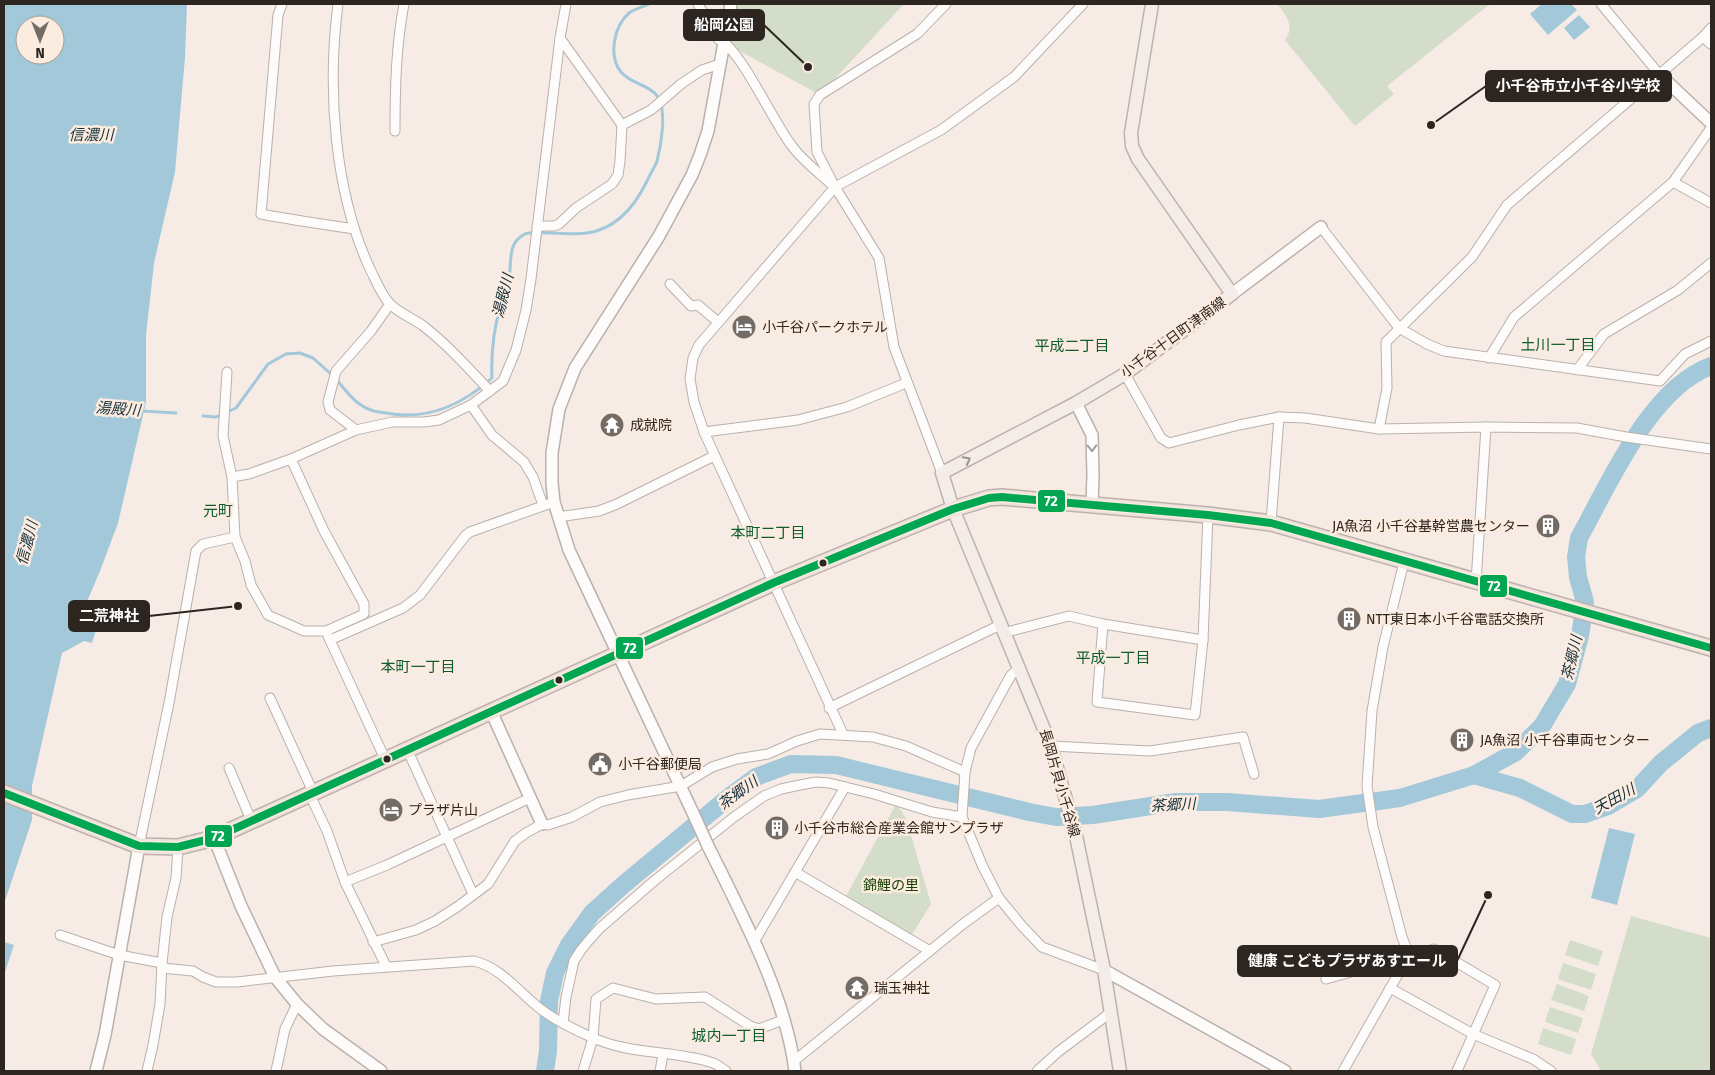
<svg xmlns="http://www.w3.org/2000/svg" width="1715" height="1075" font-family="'Fira Sans','Noto Sans JP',sans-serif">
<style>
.green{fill:#d4ddc9}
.water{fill:#a2c8d9;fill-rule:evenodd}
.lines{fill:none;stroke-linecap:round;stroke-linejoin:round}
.stream{stroke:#a2c8d9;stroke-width:3}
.river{stroke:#a2c8d9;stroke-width:18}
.street-casing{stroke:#b9b1ab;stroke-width:11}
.secondary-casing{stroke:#b9b1ab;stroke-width:14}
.primary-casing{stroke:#c1b1ab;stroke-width:15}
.highway-casing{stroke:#c1b1ab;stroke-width:18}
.street{stroke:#fefcfb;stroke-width:9}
.secondary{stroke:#fefcfb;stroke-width:11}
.primary{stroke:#f4ece9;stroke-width:12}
.highway{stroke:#eee2de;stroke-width:15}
.secondary-bridge-casing{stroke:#b9b1ab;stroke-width:14;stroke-linecap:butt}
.secondary-bridge{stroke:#fefcfb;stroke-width:11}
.bus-1-casing{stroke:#fcebdf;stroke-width:11}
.bus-1{stroke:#00a651;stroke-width:8}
.oneway{stroke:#a09b98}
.oneway2{stroke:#9a928f}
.bus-dot{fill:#2d2520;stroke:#fcebdf;stroke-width:2}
.labels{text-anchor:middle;stroke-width:5;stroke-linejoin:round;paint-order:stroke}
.poi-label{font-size:14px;fill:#2d2520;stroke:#fcebdf;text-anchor:start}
.street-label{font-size:14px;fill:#2d2520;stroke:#fcebdf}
.park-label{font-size:14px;fill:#184303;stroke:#fcebdf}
.water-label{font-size:15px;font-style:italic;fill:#14313d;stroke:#fcebdf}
.neighbourhood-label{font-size:15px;fill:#0b5d34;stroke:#fcebdf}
.leader{fill:none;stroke:#2d2520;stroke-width:2}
.callout-dot{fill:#2d2520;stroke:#fcebdf;stroke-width:2}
.callout{fill:#2d2520;stroke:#2d2520;stroke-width:2}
.callout-label{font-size:15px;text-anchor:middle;font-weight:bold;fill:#fff}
.line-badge{stroke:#fcebdf;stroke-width:2}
.badge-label{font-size:14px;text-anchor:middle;font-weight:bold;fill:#fff}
</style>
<rect width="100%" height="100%" fill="#f6ece5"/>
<g class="green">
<polygon points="725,4 904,4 820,95 718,39"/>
<path d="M1280,4h210l-103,82 7,8 -39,32 -70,-86c10,-13 2,-24 -7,-35z"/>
<polygon points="896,804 906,818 931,904 911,936 845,898"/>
<polygon points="1631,916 1711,938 1711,1071 1601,1071 1591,1054"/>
<polygon points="1570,940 1603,951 1598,966 1565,955"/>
<polygon points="1563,963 1596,974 1591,990 1558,979"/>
<polygon points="1557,984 1589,996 1584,1011 1551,1000"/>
<polygon points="1550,1007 1583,1018 1578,1033 1545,1022"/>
<polygon points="1543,1028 1576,1039 1571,1055 1538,1044"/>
</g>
<g class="water">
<path d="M4,4h183l-2,53 -10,115 -21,91 -8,72v67l-28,121 -18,48 -20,47 11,7 6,2 -5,16 -8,-2 -22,12 -30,133v34l-28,84zM25,25h30v30h-30z"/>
<polygon points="1542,4 1571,4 1577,10 1548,35 1530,14"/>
<polygon points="1579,15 1590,27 1574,40 1564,28"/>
<polygon points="1609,828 1635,834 1617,905 1591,898"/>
<polygon points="4,942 14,945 5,972 4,972"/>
</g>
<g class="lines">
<g class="stream">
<path d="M336,379c10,12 20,26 35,31 4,2 10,2 15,3 42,8 76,-8 106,-35 -1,-24 1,-46 8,-70 3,-10 7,-19 9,-29 3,-17 -2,-34 14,-44 6,-4 19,-2 26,-2 12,0 26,2 38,0 29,-4 48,-27 60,-52 3,-7 8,-14 10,-20 4,-15 10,-50 1,-64 -8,-12 -27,-13 -37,-25 -13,-16 -7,-46 8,-59 5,-4 14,-6 20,-9"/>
<polyline points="142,411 176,413"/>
<polyline points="203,416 216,417 236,408 268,364 286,354 300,353 313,358 332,375"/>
</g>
<g class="river">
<polyline points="1474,775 1520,788 1572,814 1585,814 1608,806 1637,789 1661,763 1698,733 1711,728"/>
<path d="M545,1071l3,-20 1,-50 6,-28 14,-28 23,-32 31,-28 106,-88 27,-20 35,-13 45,1 193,47 27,5 37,-2 83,-13h51l92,7 81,-11 74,-23 42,-23 26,-26 25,-42 13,-48 5,-34 -7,-25 -2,-20 3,-19c30,-54 71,-150 132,-172"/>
</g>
<defs>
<g id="street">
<path d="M282,4l-4,11 -17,199c31,6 62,10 93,15"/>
<path d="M338,4c-11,85 -4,189 33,267 5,10 11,25 19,33 9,9 22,14 32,21 25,19 46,43 68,66"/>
<path d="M698,4l20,35c22,8 56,85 74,107 10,14 26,26 39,38"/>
<polyline points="1601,4 1659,74"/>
<polyline points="1703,37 1711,44"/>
<polyline points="622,125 651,110 681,84 702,70 720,64"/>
<path d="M395,131c0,-43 1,-85 9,-127"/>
<polyline points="1673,182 1711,203"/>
<polyline points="537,226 554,226 559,224 576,208 612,184 618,175 620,161 622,125 560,38"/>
<polyline points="1321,227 1399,328 1427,344 1444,351 1660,381 1685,354 1711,341"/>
<polyline points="670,284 691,306 698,305 718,322"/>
<polyline points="1489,358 1514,317 1673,182 1711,128"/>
<polyline points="1577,370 1604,334 1678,290 1711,263"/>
<polyline points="227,372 223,436 232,477"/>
<polyline points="1125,374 1161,438 1169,443 1239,425 1279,417 1305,418 1379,429 1486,427 1577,428 1626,437 1711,449"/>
<polyline points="471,405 492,435 524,462 533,477 543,505"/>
<polyline points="1379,429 1387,388 1386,342 1472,257 1507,205 1703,37 1711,28"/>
<polyline points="356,430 330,410 328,402 336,371 371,331 390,304"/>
<polyline points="704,432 798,420 847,407 906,383"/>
<polyline points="291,459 324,531 364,604 364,614 326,631 304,631 268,615 251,585 245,561 235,537 232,477 249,474 291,459 356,430 392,422 424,422 439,420 471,405 503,381 516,350 526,310 531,279 560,38 566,4"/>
<polyline points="942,473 894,347 879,258 835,187 817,152 814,104 820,95 917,34 946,4"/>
<polyline points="558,517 599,511 617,504 714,456"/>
<polyline points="1271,523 1279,417"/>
<polyline points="1476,582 1486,427"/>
<polyline points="1103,624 1097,702 1195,715 1203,640 1208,515"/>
<polyline points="1003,633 1069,616 1103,624 1203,640"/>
<polyline points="328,636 385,759"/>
<polyline points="330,640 403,608 420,595 465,536 470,532 554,502"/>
<polyline points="1020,668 1011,675 971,748 965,772 962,817 983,867 999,898 1022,926 1042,947 1104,970"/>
<polyline points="270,698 313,792"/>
<polyline points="829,708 1000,625"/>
<polyline points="843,734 704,432 694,402 690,379 693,358 699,345 835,187 941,130 1014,77 1083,4"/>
<polyline points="1051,746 1150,751 1243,737 1254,774"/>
<polyline points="407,749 473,894"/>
<polyline points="229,768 251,820"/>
<polyline points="309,793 327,831 345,882 386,966"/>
<polyline points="139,846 169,703 196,551 203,544 235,537"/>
<polyline points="795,872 930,951"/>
<polyline points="345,882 387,865 530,798"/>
<polyline points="60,935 119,955 162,963"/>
<polyline points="373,942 416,930 435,921 457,907 488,884 515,841 526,833 542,824 548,825 572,817 600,802 628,795 681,786 712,767 737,759 768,754 797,741 820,734 873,737 906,746 965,772"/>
<polyline points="754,942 845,787"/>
<path d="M162,968l31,3 10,6 13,5h21l96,-11 141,-10c26,6 44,30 64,46 16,13 35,22 53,30 39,18 80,13 119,25 6,1 11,6 16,9"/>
<polyline points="1326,979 1434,949 1495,985 1457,1071"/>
<polyline points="1390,988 1473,1034 1533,1059 1551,1071"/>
<polyline points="563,1023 566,997 574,961 581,950 590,939 600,928 654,881 734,817 764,796 781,789 800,785 816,782 829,783 874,794 932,812 962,817"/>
<polyline points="794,1061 963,924 999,898"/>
<polyline points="147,1071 153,1045 160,1004 162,963 167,917 176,878 178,847"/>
<polyline points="276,1071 285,1029 297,1004"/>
<polyline points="583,1071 593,1038 596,999 613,988 656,999 705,997 750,1026 759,1029 783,1020"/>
<polyline points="660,1071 663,1054"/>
<polyline points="1037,1071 1058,1052 1110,1013"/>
<polyline points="1343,1071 1409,955 1402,937 1373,827 1367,786 1372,711 1383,647 1404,562"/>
</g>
<g id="secondary">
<polyline points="1659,74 1711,123"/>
<polyline points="1232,294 1321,227"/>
<polyline points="1076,403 1092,435 1093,475 1092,505"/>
<polyline points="491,711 542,824"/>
<polyline points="693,813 569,550 554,502 552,483 552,453 559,409 575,368 659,236 692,175 700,155 708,131 731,4"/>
<polyline points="214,838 241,906 275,977 297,1004 323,1029 381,1071"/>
<path d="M708,846c33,67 78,150 87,225"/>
<polyline points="1104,970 1285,1071"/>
<polyline points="96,1071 105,1035 139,846"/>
</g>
<polyline id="primary" points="1120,1071 1104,970 1076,836 1051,746 953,509 942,473 1076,403 1125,374 1232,294 1138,159 1132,146 1131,133 1152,4"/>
<polyline id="highway" points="4,793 139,846 178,847 214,838 773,583 953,509 989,498 1002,497 1208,515 1271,523 1711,648"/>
</defs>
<use href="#street" class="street-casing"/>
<use href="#secondary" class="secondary-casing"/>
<use href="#primary" class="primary-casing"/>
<use href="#highway" class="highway-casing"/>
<use href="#street" class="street"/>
<use href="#secondary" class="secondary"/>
<use href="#primary" class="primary"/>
<use href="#highway" class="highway"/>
<defs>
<polyline id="secondary-bridge" points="693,813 708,846"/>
</defs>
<use href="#secondary-bridge" class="secondary-bridge-casing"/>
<use href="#secondary-bridge" class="secondary-bridge"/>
<defs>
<polyline id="bus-1" points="4,793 139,846 178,847 214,838 773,583 953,509 989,498 1002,497 1208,515 1271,523 1711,648"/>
</defs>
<use href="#bus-1" class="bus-1-casing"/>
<use href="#bus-1" class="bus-1"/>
</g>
<defs><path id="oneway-chevron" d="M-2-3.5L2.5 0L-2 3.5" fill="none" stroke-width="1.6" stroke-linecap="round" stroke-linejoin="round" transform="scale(1.25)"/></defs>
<use class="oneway" href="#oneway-chevron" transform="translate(1092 448) rotate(88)"/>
<use class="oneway2" href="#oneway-chevron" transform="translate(967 460) rotate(-28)"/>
<defs>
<symbol id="hotel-disc" viewBox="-11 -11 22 22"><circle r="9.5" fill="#736b65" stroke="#fcebdf"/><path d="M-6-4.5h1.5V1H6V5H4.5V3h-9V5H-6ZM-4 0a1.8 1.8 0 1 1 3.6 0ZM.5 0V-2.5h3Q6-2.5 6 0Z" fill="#fff"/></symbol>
<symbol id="temple-disc" viewBox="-11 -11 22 22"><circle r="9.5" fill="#736b65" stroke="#fcebdf"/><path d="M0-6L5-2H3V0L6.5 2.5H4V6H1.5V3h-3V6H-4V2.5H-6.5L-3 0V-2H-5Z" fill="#fff"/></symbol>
<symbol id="building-disc" viewBox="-11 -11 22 22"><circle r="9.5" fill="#736b65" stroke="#fcebdf"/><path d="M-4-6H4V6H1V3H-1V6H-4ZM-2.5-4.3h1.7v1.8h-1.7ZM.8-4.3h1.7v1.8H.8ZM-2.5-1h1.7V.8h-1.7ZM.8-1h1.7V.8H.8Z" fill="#fff"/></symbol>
<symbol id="civic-disc" viewBox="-11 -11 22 22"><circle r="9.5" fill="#736b65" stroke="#fcebdf"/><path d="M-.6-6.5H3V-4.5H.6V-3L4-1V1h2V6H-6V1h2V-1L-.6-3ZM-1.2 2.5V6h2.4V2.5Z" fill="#fff"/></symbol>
</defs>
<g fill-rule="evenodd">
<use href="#hotel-disc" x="730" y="313" width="28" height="28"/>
<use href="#temple-disc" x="598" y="411" width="28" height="28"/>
<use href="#building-disc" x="1534" y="512" width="28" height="28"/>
<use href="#building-disc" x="1335" y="605" width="28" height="28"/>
<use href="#building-disc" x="1448" y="726" width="28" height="28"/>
<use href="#civic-disc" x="586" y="750" width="28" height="28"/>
<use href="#hotel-disc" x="377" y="796" width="28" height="28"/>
<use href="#building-disc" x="763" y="814" width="28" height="28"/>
<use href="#temple-disc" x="843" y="974" width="28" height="28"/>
</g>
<g class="bus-dot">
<circle cx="823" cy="563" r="4.5"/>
<circle cx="559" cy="680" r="4.5"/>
<circle cx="387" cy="759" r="4.5"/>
</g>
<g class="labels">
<g class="poi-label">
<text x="762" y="332">小千谷パークホテル</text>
<text x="630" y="430">成就院</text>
<text x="1530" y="531" text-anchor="end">JA魚沼 小千谷基幹営農センター</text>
<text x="1366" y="624">NTT東日本小千谷電話交換所</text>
<text x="1480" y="745">JA魚沼 小千谷車両センター</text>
<text x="618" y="769">小千谷郵便局</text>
<text x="408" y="815">プラザ片山</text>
<text x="794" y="833">小千谷市総合産業会館サンプラザ</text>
<text x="874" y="993">瑞玉神社</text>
</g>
<g class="street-label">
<text transform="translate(1173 337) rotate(-36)" y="5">小千谷十日町津南線</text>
<text transform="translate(1060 783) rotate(74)" y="5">長岡片貝小千谷線</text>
</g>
<g class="park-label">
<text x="891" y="890">錦鯉の里</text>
</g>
<g class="water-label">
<text x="91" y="140">信濃川</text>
<text transform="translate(503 296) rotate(-76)" y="5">湯殿川</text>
<text transform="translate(118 409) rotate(4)" y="5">湯殿川</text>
<text transform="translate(27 543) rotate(-75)" y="5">信濃川</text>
<text transform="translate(1572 658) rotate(-77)" y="5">茶郷川</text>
<text transform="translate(738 793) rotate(-36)" y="5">茶郷川</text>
<text transform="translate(1614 799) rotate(-29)" y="5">天田川</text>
<text transform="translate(1173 805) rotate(-3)" y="5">茶郷川</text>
</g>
<g class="neighbourhood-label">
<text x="1558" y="350">土川一丁目</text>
<text x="1072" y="351">平成二丁目</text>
<text x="218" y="516">元町</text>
<text x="768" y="538">本町二丁目</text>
<text x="1113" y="663">平成一丁目</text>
<text x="418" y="672">本町一丁目</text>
<text x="729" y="1041">城内一丁目</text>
</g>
</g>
<path class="leader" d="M808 67L764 25M1431 125L1486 86M238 606L149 616M1488 895L1457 961"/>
<g class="callout-dot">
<circle cx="808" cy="67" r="5"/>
<circle cx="1431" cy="125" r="5"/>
<circle cx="238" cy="606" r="5"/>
<circle cx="1488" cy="895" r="5"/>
</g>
<g class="callout">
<rect x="684" y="10" width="80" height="30" rx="5"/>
<rect x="1486" y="71" width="185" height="30" rx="5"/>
<rect x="69" y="601" width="80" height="30" rx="5"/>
<rect x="1238" y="946" width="219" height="30" rx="5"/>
</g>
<g class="callout-label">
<text x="724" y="30">船岡公園</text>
<text x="1578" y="91">小千谷市立小千谷小学校</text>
<text x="109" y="621">二荒神社</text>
<text x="1347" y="966">健康 こどもプラザあすエール</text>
</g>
<g class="line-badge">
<rect x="1037" y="489" width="29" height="24" rx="5" fill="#00a651"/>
<rect x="1479" y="574" width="29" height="24" rx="5" fill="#00a651"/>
<rect x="615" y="636" width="29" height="24" rx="5" fill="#00a651"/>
<rect x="204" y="824" width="29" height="24" rx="5" fill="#00a651"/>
</g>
<g class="badge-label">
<text x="1051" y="506">72</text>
<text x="1494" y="591">72</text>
<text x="630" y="653">72</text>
<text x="218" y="841">72</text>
</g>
<rect width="1715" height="1075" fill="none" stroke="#2d2520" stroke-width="10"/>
<g transform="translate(40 40) rotate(180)"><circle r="24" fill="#fcebdf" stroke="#a99c93"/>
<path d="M0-4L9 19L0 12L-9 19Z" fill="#736b65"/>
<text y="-8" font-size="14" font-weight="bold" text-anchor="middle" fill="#2d2520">N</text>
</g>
</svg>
